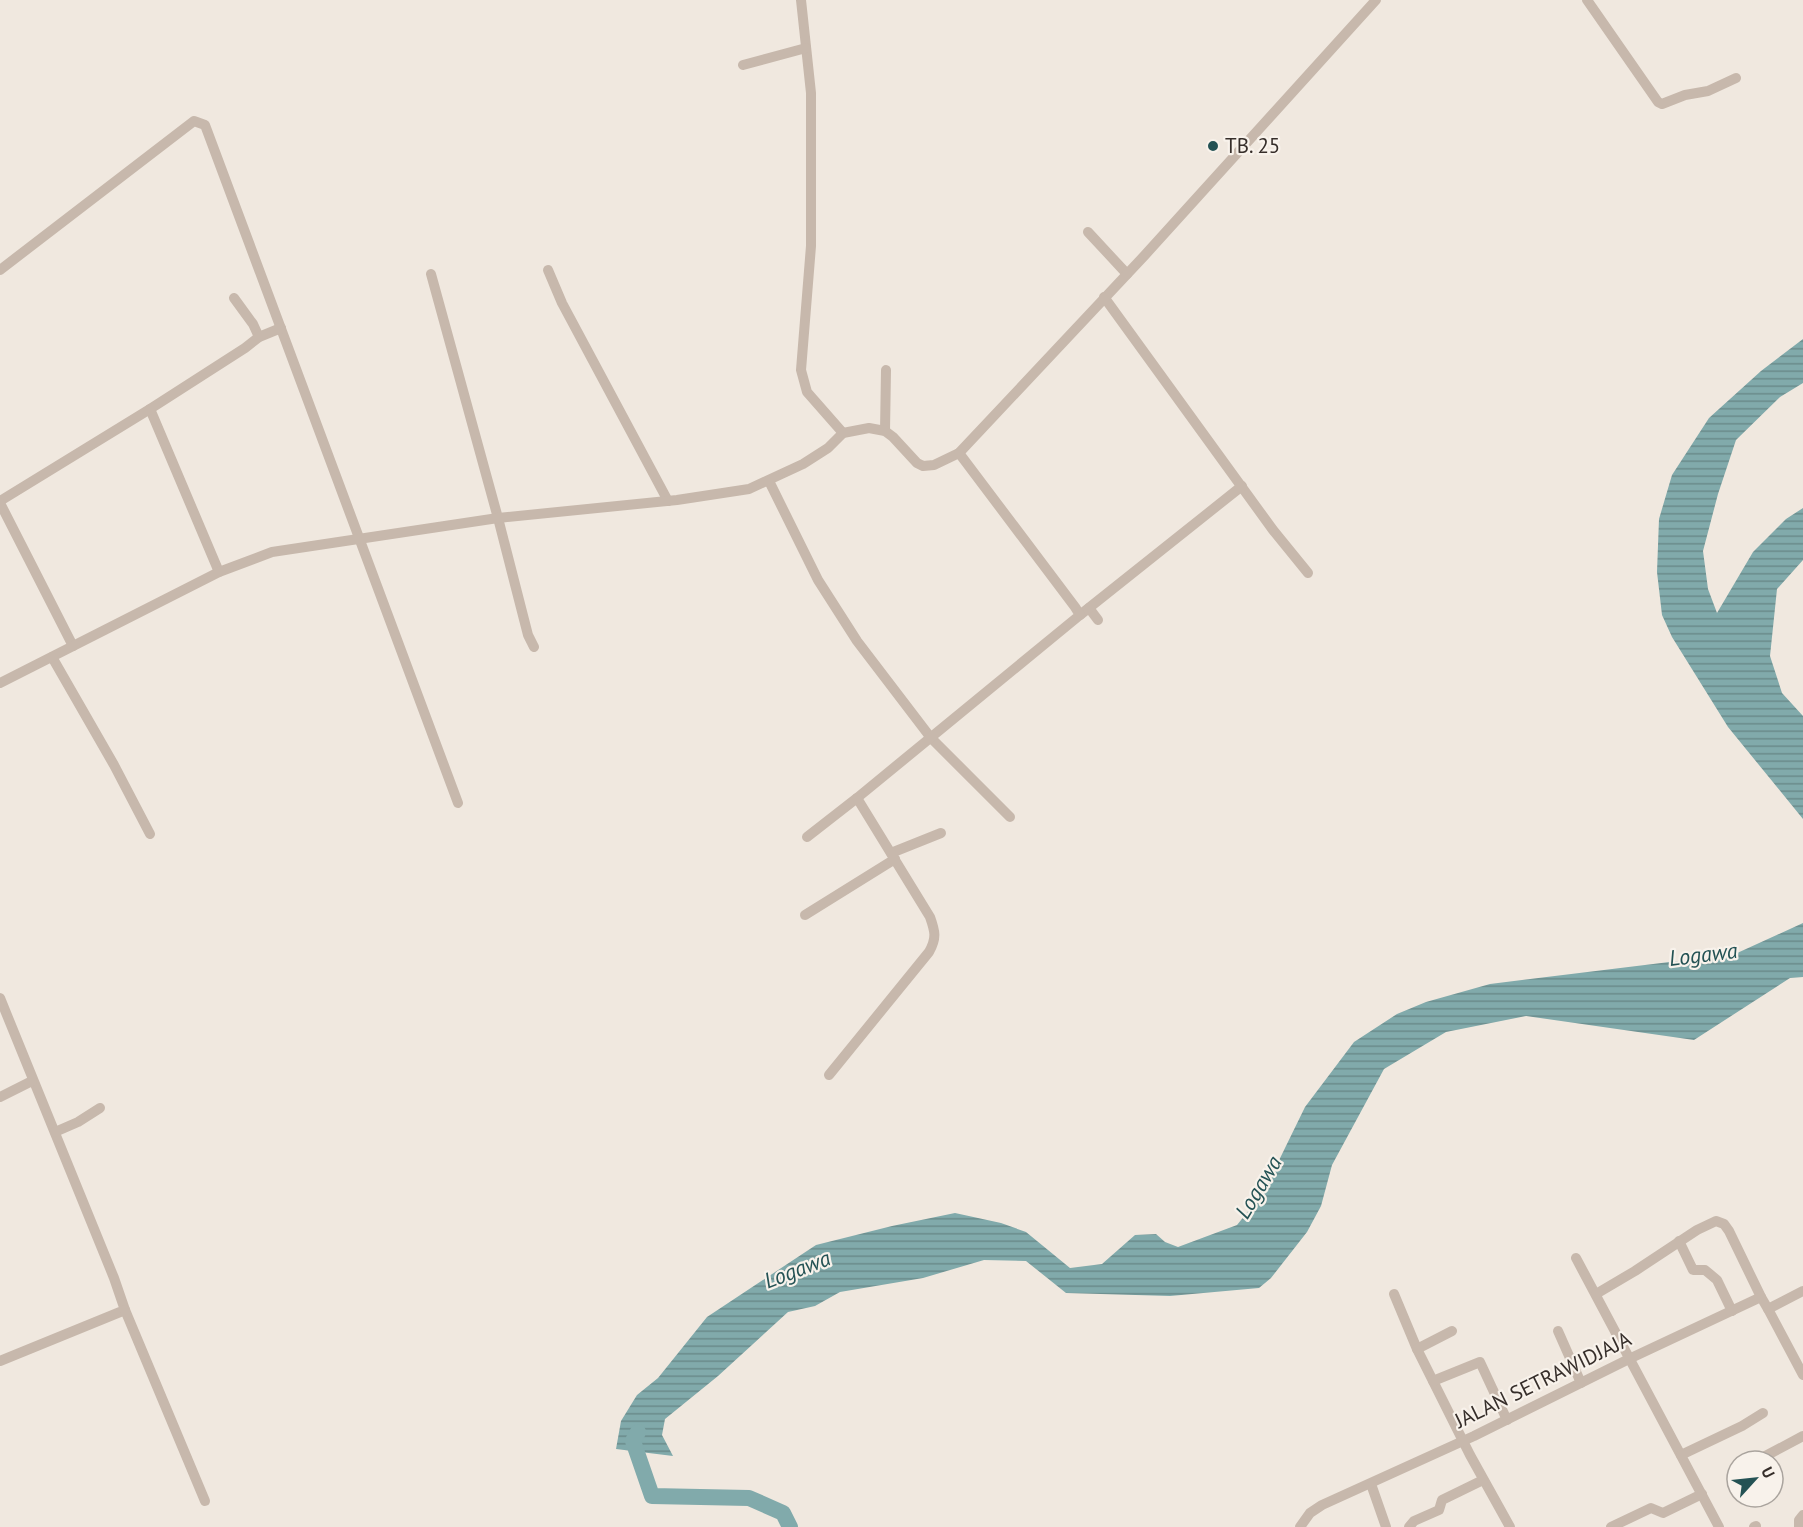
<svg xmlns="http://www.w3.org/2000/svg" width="1803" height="1527" font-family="'PT Sans',sans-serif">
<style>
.water{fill:url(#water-rules)}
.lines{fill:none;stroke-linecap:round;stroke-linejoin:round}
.river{stroke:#81aaab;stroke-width:16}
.minor{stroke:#c7b8ac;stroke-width:10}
.poi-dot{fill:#245254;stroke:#f8f2eb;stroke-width:2}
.labels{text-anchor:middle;stroke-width:4.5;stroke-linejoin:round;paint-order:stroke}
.poi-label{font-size:21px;fill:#362e2a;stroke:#f8f2eb;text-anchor:start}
.street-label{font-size:21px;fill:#362e2a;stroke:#f8f2eb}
.water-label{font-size:22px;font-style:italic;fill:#245254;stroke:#f8f2eb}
</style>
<defs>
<pattern id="water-rules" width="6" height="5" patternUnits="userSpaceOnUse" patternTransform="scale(1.5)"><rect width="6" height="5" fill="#81aaab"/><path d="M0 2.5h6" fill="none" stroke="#6a8b8b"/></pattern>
</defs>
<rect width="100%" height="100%" fill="#f0e8df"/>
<g class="water">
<polygon points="1803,339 1803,383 1780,397 1736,440 1718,494 1703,551 1708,589 1717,613 1753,552 1786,519 1803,508 1803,560 1777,589 1770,656 1782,693 1803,716 1803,819 1728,727 1672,637 1662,615 1657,572 1659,519 1672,475 1709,418 1761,371"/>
<polygon points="1803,923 1803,977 1790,978 1694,1040 1526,1016 1446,1032 1384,1069 1332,1165 1321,1206 1307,1232 1271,1278 1259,1288 1170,1296 1066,1293 1026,1261 984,1260 923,1278 840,1292 815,1306 788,1312 718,1376 665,1419 662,1435 673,1456 616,1449 621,1421 637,1395 658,1378 707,1317 816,1245 892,1226 955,1213 1001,1223 1026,1232 1070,1268 1102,1264 1135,1235 1156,1234 1165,1242 1178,1247 1237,1225 1263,1193 1305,1107 1354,1042 1397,1014 1426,1002 1490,984 1735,954"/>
</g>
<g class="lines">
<polyline class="river" points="638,1432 633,1441 652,1496 749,1498 783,1513 790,1527"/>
<g class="minor">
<polyline points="801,0 811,93 811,246 801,370 807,392 843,433"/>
<polyline points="1587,0 1658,102 1662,104 1685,95 1708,91 1736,78"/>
<polyline points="743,65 806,48"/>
<polyline points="1088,232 1127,274"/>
<polyline points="0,270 194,121 205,125 458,803"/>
<polyline points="548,270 562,303 668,501"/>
<polyline points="431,274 498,518 528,635 534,647"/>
<polyline points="1104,297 1273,530 1308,573"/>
<polyline points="234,298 253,324 259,337"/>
<polyline points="150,409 219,572"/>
<polyline points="885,431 886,370"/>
<polyline points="769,481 818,580 857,641 931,738 1010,817"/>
<polyline points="0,501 150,409 245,348 259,337 281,328"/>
<polyline points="0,503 73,646"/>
<polyline points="1089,608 1098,620"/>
<polyline points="1080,615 1242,486"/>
<polyline points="52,657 114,765 150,834"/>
<polyline points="0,683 219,572 272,552 498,518 677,500 749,489 803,464 828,448 843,433 869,428 885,431 893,437 917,463 923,466 934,465 959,453 1145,255 1376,0"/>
<polyline points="807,837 857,798 1080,615 1075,607 959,453"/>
<polyline points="891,853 941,833"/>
<polyline points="805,915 895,859"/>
<polyline points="0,998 114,1278 125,1310 0,1361"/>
<path d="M829,1075l100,-123c8,-14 6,-21 1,-35l-73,-119"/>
<polyline points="0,1097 32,1081"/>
<polyline points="55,1132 78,1122 100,1108"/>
<polyline points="1679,1241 1693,1270 1705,1270 1717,1280 1732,1311"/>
<polyline points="1576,1258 1719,1527"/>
<polyline points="1394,1294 1417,1349"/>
<polyline points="1596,1294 1635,1271 1697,1230 1716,1221 1724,1224 1729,1231 1761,1297"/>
<polyline points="1768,1309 1803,1375"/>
<polyline points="125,1310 205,1501"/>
<polyline points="1452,1331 1417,1349 1470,1455 1510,1527"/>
<polyline points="1558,1331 1581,1383"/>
<polyline points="1433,1381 1480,1362 1507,1420"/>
<polyline points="1681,1455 1742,1426 1763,1413"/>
<polyline points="1756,1461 1803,1436"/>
<polyline points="1371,1484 1386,1527"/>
<polyline points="1300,1527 1310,1513 1322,1505 1474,1436 1631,1358 1761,1297 1768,1309 1803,1291"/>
<polyline points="1409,1527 1414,1521 1439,1510 1442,1500 1483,1480"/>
<polyline points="1611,1527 1651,1508 1663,1513 1702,1494"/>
<polyline points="1754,1527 1756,1526"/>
<polyline points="1799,1527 1799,1520 1803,1515"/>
</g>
</g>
<circle class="poi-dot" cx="1213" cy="146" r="6"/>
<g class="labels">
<g class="poi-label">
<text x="1225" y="153">TB. 25</text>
</g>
<g class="street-label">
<text transform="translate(1543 1380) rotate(-26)" y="7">JALAN SETRAWIDJAJA</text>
</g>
<g class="water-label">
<text transform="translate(1703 954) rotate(-7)" y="8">Logawa</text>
<text transform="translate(1258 1187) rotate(-59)" y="8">Logawa</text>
<text transform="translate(797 1269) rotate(-21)" y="8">Logawa</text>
</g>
</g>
<g transform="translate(1755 1479) rotate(63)"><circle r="28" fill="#f8f2eb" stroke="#aaa49e" stroke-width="1.5"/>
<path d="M0-4.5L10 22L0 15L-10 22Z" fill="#245254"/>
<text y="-9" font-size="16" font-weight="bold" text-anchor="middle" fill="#362e2a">U</text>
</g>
</svg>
